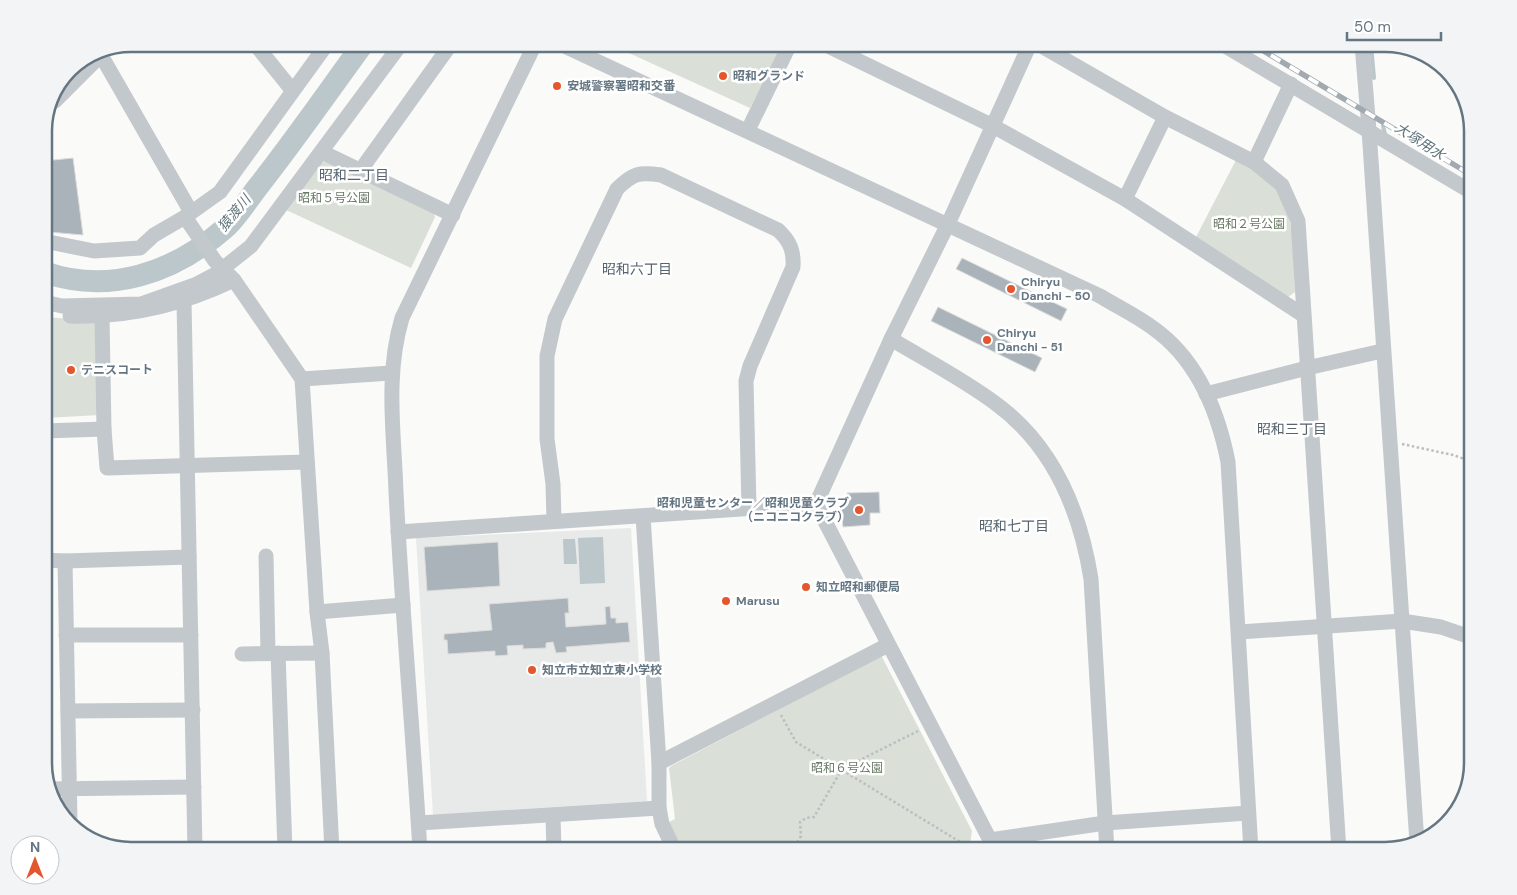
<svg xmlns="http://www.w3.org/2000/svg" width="1517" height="895" font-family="'DM Sans','Noto Sans JP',sans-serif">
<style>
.built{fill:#e8e9e9}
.green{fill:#dadfd7}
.water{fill:#bbc7cb}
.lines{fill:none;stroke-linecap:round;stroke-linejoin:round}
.stream{stroke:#bbc7cb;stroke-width:4}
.river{stroke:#bbc7cb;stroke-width:22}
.building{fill:#aab3b9;stroke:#dcdcda}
.path{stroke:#bbbfc2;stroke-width:2.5;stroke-dasharray:2.5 2.5;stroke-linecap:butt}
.minor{stroke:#c3c8cc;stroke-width:15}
.rail-casing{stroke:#a2aab0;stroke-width:5.5}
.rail{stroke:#fff;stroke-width:4;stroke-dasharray:11;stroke-linecap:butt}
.poi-dot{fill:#e4572e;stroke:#fff;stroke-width:2}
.labels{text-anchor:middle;stroke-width:5;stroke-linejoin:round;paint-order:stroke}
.poi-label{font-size:12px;font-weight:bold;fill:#657683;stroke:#fff;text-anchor:start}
.park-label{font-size:12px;fill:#687a64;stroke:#fff}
.water-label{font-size:14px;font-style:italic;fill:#60757c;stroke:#fff}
.neighbourhood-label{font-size:14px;fill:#57646e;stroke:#fff}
.rim{fill:none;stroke:#657683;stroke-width:2.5}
</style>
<rect width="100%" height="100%" fill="#fafaf8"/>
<polygon class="built" points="631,528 647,801 433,815 416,538"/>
<g class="green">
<polygon points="609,44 785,44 750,108"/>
<path d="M1236,160c13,7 29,14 39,26 21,25 18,74 20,106l-8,6 -91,-61z"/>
<polygon points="327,161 434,213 435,217 411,268 284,209 321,162"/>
<polygon points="44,317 90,320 97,324 100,415 44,418"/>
<polygon points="879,657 882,657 972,831 969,851 681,851 667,823 675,819 669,768 671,766"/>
</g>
<g class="water">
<polygon points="603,537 605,583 580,584 578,538"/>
<polygon points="563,539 575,539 577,564 564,564"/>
</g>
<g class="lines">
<g class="stream">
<polyline points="1371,44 1374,78"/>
<polyline points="1383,126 1385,134"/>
</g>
<path class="river" d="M44,272c65,23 129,1 180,-43 12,-10 23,-28 33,-41 37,-47 71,-96 106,-144"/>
</g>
<g class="building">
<polygon points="73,158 83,235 49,232 49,219 44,219 44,161"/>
<polygon points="962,258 1067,309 1061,321 956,269"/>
<polygon points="938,307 1042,358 1035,372 931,321"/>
<polygon points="879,492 880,513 870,513 870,525 843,527 842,518 838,518 837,508 842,508 842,503 847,502 847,493"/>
<polygon points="498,542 500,586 427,591 424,547"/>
<polygon points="568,598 569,613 565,613 566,627 606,624 605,607 610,606 611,618 616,618 616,623 628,622 630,642 566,647 567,652 556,653 553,642 546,643 546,648 523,649 523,645 507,646 508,655 495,656 495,651 448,654 447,640 444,640 444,634 492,630 489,604"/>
</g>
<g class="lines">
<g class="path">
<polyline points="1402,444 1453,455 1473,462"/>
<polyline points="781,715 796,742 975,851"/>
<polyline points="792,851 801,836 800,822 806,818 814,817 842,769 918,731"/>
</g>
<g class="minor">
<polyline points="255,44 292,90"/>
<path d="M560,44l540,252c18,11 37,20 53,32 44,31 65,83 75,134l23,389"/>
<polyline points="824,44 991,125 1125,199 1303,315"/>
<polyline points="1038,44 1165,117 1254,162 1282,185 1298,221 1339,851"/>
<polyline points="1222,44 1473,193"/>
<polyline points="1362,44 1369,130 1417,843"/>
<polyline points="98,50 191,212"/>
<polyline points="55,101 106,50"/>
<polyline points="748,130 790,44"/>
<polyline points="322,152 453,215"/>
<polyline points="1254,162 1291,84"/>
<polyline points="360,171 451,44"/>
<polyline points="1125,199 1165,117"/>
<polyline points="185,217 215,261 234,280 302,379 317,612 322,653 332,851"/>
<polyline points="44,241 94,251 140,248 154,235 185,217 220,192 327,44"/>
<polyline points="44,302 62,306 141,304 197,284 216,274 251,246 401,44"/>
<polyline points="184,302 195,851"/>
<path d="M70,316c58,2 112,-11 164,-36"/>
<polyline points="102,317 104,429"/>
<path d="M891,339c35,21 72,40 104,64 58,42 85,107 96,176l16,272"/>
<polyline points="302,379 391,373"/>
<polyline points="1206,394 1307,368 1382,351"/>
<polyline points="44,431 104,429 107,468 307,462"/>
<polyline points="643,516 659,763 659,808 662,824 675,851"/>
<path d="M554,521l-1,-37 -6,-45v-83l8,-37 62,-130c16,-16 22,-17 44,-14l117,55c12,11 16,21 15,37l-43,99 -4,15 3,127"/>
<polyline points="398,532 816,504"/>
<polyline points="266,556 268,653"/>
<polyline points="44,560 65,561 189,557"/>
<polyline points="65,561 70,822"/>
<polyline points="317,612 403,605"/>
<polyline points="1239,632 1402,621 1441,627 1473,638"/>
<polyline points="66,635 191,635"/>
<polyline points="278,653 285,851"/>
<polyline points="242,654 322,653"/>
<polyline points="68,711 193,710"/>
<polyline points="659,763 888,645"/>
<polyline points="50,789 194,787"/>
<polyline points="553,816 554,851"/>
<polyline points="419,823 659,808"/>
<polyline points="990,840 816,504 891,339 948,224 1030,44"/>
<polyline points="990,840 1105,823 1248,813"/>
<path d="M420,851c-7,-120 -18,-239 -24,-359 -2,-59 -11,-117 6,-174l133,-274"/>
</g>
<defs>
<polyline id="rail" points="1252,44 1473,176"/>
</defs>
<use href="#rail" class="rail-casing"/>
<use href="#rail" class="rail"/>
</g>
<g class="poi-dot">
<circle cx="723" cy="76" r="5"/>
<circle cx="557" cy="86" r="5"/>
<circle cx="1011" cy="289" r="5"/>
<circle cx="987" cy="340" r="5"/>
<circle cx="71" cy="370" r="5"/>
<circle cx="859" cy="510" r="5"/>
<circle cx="806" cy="587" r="5"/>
<circle cx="726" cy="601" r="5"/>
<circle cx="532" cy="670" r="5"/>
</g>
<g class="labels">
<g class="poi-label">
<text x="733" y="80">昭和グランド</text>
<text x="567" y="90">安城警察署昭和交番</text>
<text x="1021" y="286">Chiryu<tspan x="1021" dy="14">Danchi - 50</tspan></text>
<text x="997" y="337">Chiryu<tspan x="997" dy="14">Danchi - 51</tspan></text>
<text x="81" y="374">テニスコート</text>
<text x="849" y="507" text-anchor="end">昭和児童センター／昭和児童クラブ<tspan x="849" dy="14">（ニコニコクラブ）</tspan></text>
<text x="816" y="591">知立昭和郵便局</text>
<text x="736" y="605">Marusu</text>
<text x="542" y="674">知立市立知立東小学校</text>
</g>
<g class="park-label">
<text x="334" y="202">昭和５号公園</text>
<text x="1249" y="228">昭和２号公園</text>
<text x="847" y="772">昭和６号公園</text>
</g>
<g class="water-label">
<text transform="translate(1420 141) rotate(33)" y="5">大塚用水</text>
<text transform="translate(234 213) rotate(-50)" y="5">猿渡川</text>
</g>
<g class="neighbourhood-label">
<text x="354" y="180">昭和二丁目</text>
<text x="637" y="274">昭和六丁目</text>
<text x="1292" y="434">昭和三丁目</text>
<text x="1014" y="531">昭和七丁目</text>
</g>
</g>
<path d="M0 0H1517V895H0ZM131 52H1385A79 79 0 0 1 1464 131V763A79 79 0 0 1 1385 842H131A79 79 0 0 1 52 763V131A79 79 0 0 1 131 52Z" fill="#f3f4f5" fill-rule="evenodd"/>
<path class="rim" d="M131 52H1385A79 79 0 0 1 1464 131V763A79 79 0 0 1 1385 842H131A79 79 0 0 1 52 763V131A79 79 0 0 1 131 52Z"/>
<g transform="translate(35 860)"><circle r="24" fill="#ffffff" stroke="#c1c8cd"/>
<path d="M0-4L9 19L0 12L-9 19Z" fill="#e4572e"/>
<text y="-8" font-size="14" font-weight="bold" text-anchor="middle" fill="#657683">N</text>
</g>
<path d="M1347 32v8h94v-8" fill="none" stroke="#657683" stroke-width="2.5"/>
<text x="1354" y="32" font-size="15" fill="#657683" stroke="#ffffff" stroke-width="4" paint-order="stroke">50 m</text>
</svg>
